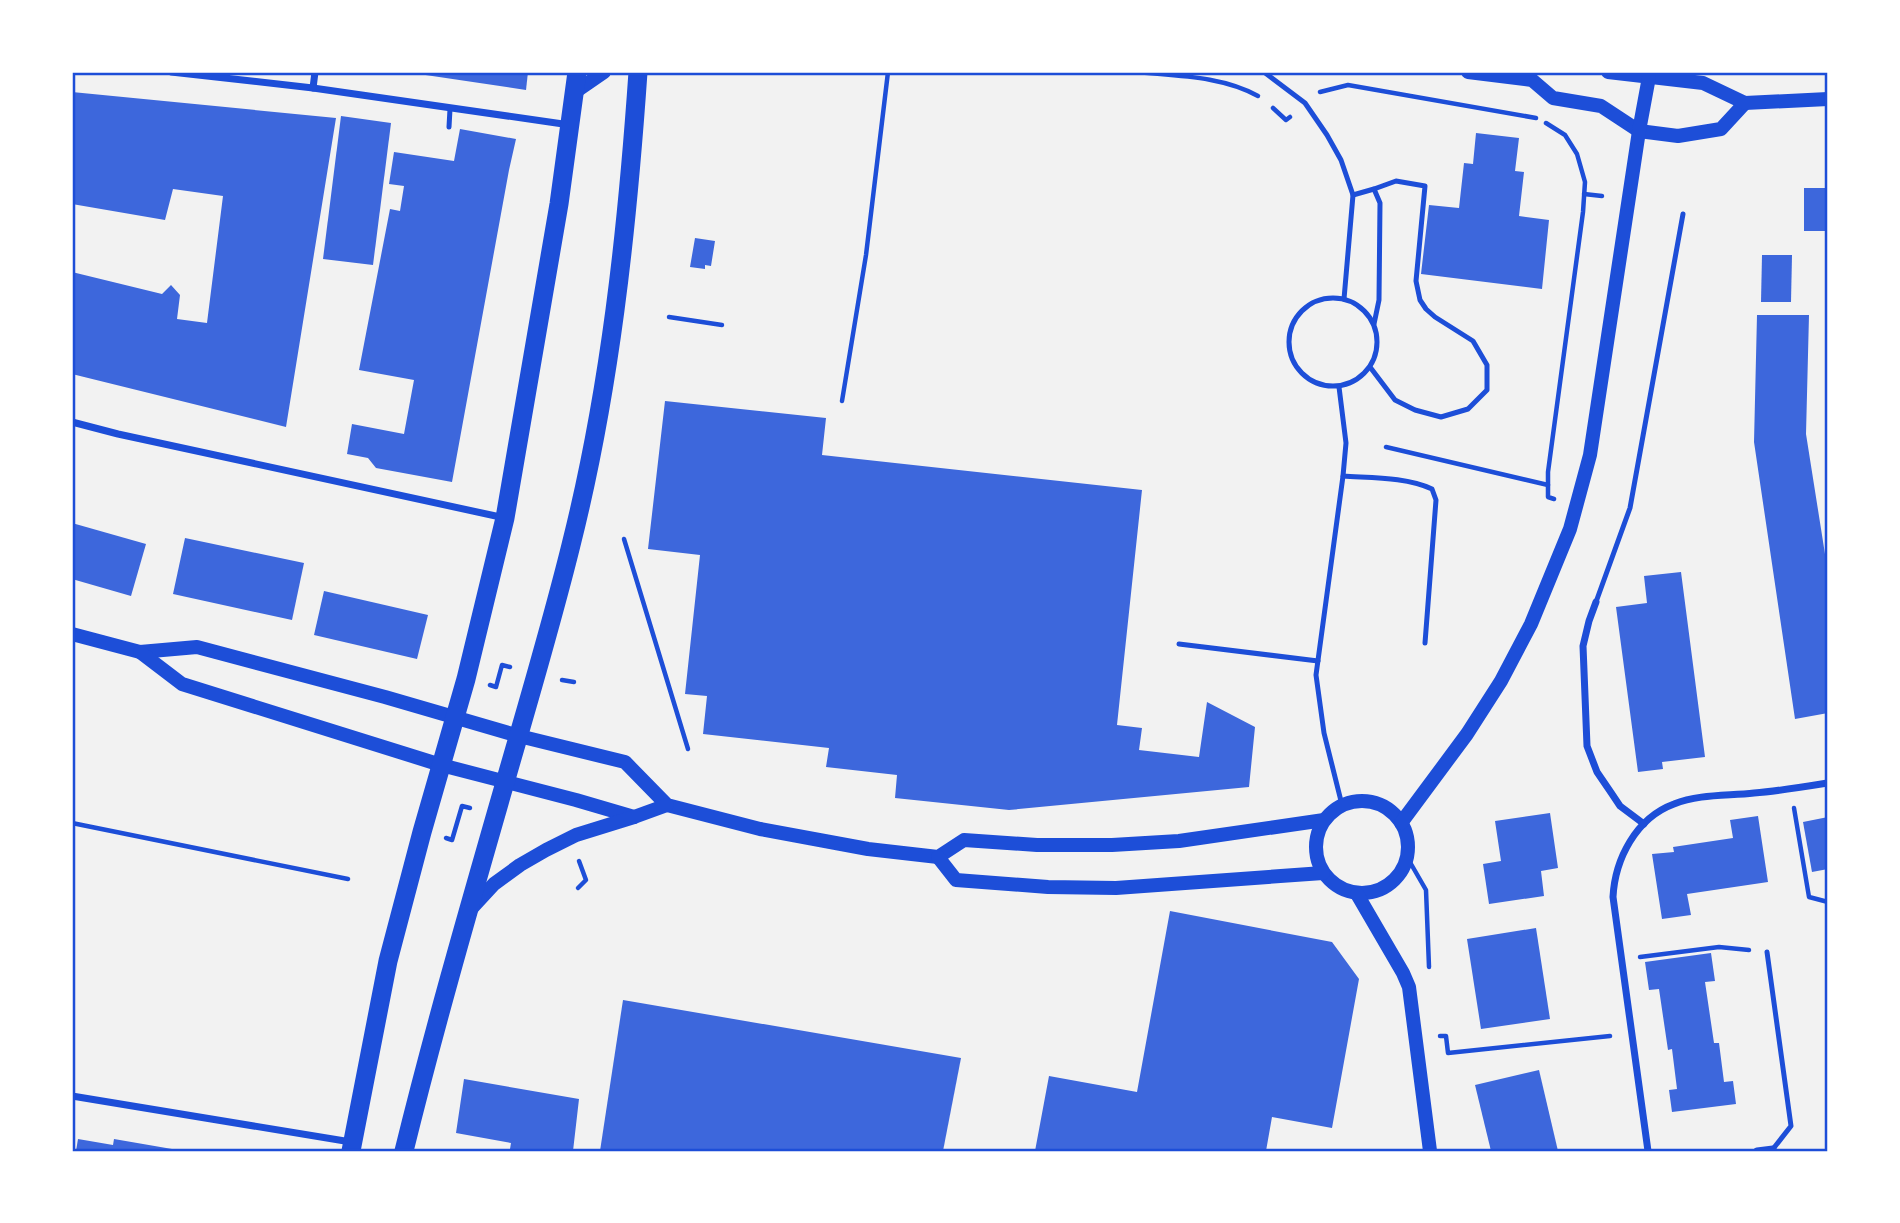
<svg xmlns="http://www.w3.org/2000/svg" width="1900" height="1223" font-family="'Open Sans',sans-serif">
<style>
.building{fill:#3d67dc}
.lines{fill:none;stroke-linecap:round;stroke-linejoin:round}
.path{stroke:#1d4ed8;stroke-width:4.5}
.service{stroke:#1d4ed8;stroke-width:5}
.minor{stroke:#1d4ed8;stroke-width:7}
.secondary{stroke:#1d4ed8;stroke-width:14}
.trunk{stroke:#1d4ed8;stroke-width:19}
.neatline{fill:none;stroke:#1d4ed8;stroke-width:2.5}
</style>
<rect width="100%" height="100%" fill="#f2f2f2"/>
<g class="building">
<polygon points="412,72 528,72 526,90 412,73"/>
<polygon points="72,92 336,118 286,427 72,374 72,272 162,294 171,285 180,295 177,319 207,323 223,196 173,189 165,220 72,204"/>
<polygon points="341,116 391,123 373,265 323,259"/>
<polygon points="460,129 516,139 509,170 452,482 376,468 368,458 347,454 352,424 404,434 414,380 359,370 390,209 400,211 404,186 389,184 394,152 454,161"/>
<polygon points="1476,133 1519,138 1515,171 1524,172 1519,216 1549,220 1542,289 1421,274 1429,205 1459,208 1464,163 1473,164"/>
<rect x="1804" y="188" width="24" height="43"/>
<polygon points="695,238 715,241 711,266 705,265 705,269 690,267"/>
<polygon points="1762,255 1792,255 1791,302 1761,302"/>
<polygon points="1757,315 1809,315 1806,434 1828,573 1828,713 1795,719 1754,442"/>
<polygon points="665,401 826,418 822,455 1142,490 1117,725 1142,728 1139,750 1199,757 1207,702 1255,727 1249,787 1009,810 895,798 897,775 826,767 829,748 703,734 707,696 685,694 700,555 648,549"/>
<polygon points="72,523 146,544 131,596 72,579"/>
<polygon points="185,538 304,563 292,620 173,594"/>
<polygon points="1681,572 1705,757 1662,762 1663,769 1638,772 1616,607 1647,603 1644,576"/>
<polygon points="324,591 428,615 417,659 314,635"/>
<polygon points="1550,813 1558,868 1541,871 1544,896 1489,904 1483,864 1501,861 1495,821"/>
<polygon points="1758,816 1768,882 1687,894 1691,915 1662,919 1652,854 1674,852 1673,847 1733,838 1730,820"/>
<polygon points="1828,817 1828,869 1812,872 1803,822"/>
<polygon points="1170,911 1332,942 1359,979 1332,1128 1272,1117 1266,1151 1035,1151 1049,1076 1137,1092"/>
<polygon points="1536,928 1550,1019 1481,1029 1467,939"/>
<polygon points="1711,953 1715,981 1705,982 1714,1043 1719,1043 1724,1082 1733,1081 1736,1104 1672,1112 1669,1090 1677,1089 1672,1049 1668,1050 1659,989 1649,990 1645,962"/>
<polygon points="623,1000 961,1058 943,1151 600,1151"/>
<polygon points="1539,1070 1558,1151 1491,1151 1475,1085"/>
<polygon points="464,1079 579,1099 573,1151 528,1151 510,1149 511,1143 456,1133"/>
<polygon points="78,1139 113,1145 114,1139 172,1149 172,1151 76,1151"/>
</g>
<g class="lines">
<g class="path">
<path d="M1136,72c41,4 86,4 122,24"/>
<polyline points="1320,92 1348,85 1536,118"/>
<polyline points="1273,108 1286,120 1290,117"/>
<polyline points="1546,123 1565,135 1577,154 1585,182 1583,212 1548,472 1548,497 1554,499"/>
<polyline points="1584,194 1602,196"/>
<polyline points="669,317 722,325"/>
<polyline points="842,401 866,255 888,72"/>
<polyline points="1386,447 1548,485"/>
<polyline points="624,539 688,749"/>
<polyline points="562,680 574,682"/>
<polyline points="490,685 496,687 502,665 510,667"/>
<polyline points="1794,808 1809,897 1828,902"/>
<polyline points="72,823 348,879"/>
<polyline points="446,838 452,840 462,806 470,808"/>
<polyline points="1407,857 1426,890 1429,967"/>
<polyline points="578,888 586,880 579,861"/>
<polyline points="1640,957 1719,947 1749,950"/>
<polyline points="1440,1036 1446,1036 1448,1053 1610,1036"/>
</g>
<g class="service">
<polyline points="1264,72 1305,103 1327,135 1341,160 1353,195 1344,299"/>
<polyline points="449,127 450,109"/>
<polyline points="1353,195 1374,189 1396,181 1425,186 1416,281 1420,300 1426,309 1435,317 1473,341 1487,365 1487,390 1468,409 1441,417 1415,410 1395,400 1370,367"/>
<circle cx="1333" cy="342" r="44"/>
<polyline points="1374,324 1379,300 1380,203 1374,189"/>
<polyline points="1339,387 1346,443 1343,476 1316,675 1324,733 1342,805"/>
<path d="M1343,476c29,2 63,1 89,13l4,11 -11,143"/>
<polyline points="1596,602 1630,508 1683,214"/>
<polyline points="1179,644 1318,661"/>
<polyline points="1767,952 1791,1126 1773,1149"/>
</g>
<g class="minor">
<polyline points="171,72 313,88 570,125"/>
<polyline points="313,88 315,72"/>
<polyline points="72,422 118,434 505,518"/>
<polyline points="1596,602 1589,621 1583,646 1587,746 1597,772 1612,794 1620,806 1644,824"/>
<polyline points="72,1096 351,1142"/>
<path d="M1648,1151l-35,-254c2,-38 23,-79 61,-93 25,-10 53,-8 80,-11 25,-2 49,-6 74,-10"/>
<polyline points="1757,1151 1773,1149"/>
</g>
<g class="secondary">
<polyline points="1468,72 1532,80 1553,98 1601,106 1639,131 1678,136 1721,129 1745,103"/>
<polyline points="1608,72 1703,83 1745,103 1828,99"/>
<polyline points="575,92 604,72"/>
<polyline points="72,634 140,652 197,647 385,697 519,736 625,762 667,805 760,829 868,849 938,857 964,840 1037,845 1112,845 1179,841 1324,820"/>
<polyline points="140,652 182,684 441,765 576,800 634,817"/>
<circle cx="1362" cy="847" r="46"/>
<polyline points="1401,823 1467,734 1501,681 1531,624 1570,529 1590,455 1639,131 1649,77"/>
<polyline points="938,857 956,880 1048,887 1116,888 1323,873"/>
<polyline points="1357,894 1403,973 1409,987 1430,1151"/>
<polyline points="470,910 494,884 520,865 546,850 576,835 634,817 667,805"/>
</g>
<g class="trunk">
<polyline points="351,1151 388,961 422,832 466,679 505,518 559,204 577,72"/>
<path d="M404,1151c30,-122 65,-243 100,-365 23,-80 47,-160 67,-241 39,-155 56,-314 67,-473"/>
</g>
</g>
<rect width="1900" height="1223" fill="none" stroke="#ffffff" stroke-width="147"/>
<rect x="74" y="74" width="1752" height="1076" class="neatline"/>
</svg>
